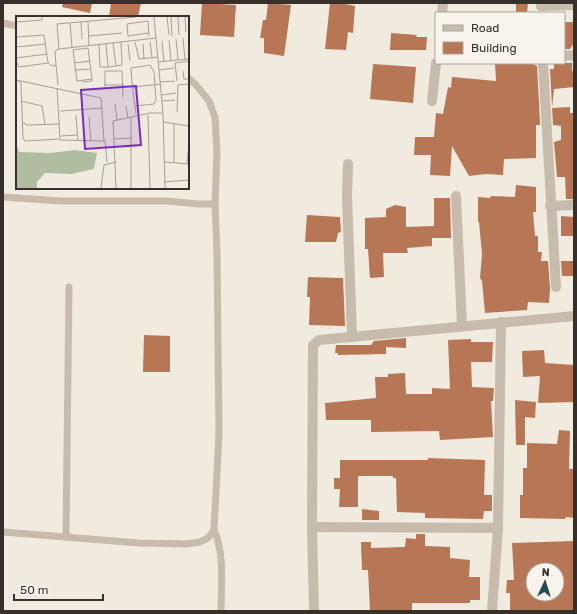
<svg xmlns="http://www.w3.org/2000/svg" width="577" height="614" font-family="Rubik,sans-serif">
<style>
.building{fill:#b77756;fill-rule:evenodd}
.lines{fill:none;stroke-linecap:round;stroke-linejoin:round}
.lane{stroke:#c6bbad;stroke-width:7}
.street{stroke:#c6bbad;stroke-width:10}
.inset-road{fill:none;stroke:#a69f97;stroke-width:1}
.view{fill:#7b2cbf;fill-opacity:0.15;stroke:#7b2cbf;stroke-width:2}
.inset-edge{fill:none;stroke:#362f2a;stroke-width:2}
</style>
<rect width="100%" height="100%" fill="#f0eadf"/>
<g class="building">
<polygon points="63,3 92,3 90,13 62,7"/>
<polygon points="111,3 141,3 138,17 109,17"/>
<polygon points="202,3 236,5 234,37 200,35"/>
<polygon points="268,3 291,5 284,56 264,53 264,38 260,38 263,20 266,20"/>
<polygon points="330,3 341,3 355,6 353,33 348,32 346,50 325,49"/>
<polygon points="516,3 528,3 527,13 516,13"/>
<polygon points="564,22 574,22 574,43 570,49 564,49"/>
<polygon points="391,33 417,35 416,37 427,37 426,50 390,50"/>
<polygon points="495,63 531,63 537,66 540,122 540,125 536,125 536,158 504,159 503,175 486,174 469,176 452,146 450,176 430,175 431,155 414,155 415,137 434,137 436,113 443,114 448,87 451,88 452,77 496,81"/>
<polygon points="554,63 572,63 572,71 574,71 574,87 554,89 552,108 570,107 570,113 574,113 574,199 566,199 565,177 557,177 554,142 561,140 561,126 553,125 550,69 554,69"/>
<polygon points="373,64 416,67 413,103 370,99"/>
<polygon points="516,185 536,187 536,212 533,212 535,236 538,236 538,252 542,252 541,261 548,261 550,288 549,303 528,302 527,310 485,313 482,281 480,278 482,254 479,222 478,222 478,197 490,198 491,196 515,197"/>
<polygon points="434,198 450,198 451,238 432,238 432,246 407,248 408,253 383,253 384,277 370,278 368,249 365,249 365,218 386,217 386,209 395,205 406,207 406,227 434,226"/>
<polygon points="307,215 340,217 341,232 338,233 336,242 305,242"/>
<polygon points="561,216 574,217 574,236 561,236"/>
<polygon points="561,261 573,261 573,276 562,276"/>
<polygon points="308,277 343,278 345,326 309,325 310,297 307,297"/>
<polygon points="144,335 170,336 170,372 143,372"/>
<polygon points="406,338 406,348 386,347 386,354 338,355 338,353 335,353 336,345 371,345 374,341"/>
<polygon points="471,339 471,342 493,342 492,362 471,362 472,387 494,388 493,401 491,401 493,437 440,440 439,431 371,432 371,420 326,420 325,403 376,398 375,377 388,377 388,374 405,373 406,394 432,394 432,388 450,389 448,340"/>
<polygon points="544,350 545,363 574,365 574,402 538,403 540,376 523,377 522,351"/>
<polygon points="515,400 536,402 535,418 525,417 525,445 516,445"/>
<polygon points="559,430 570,431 569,469 574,469 574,518 566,517 565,519 520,518 520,495 523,495 523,468 527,468 527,443 557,444"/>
<polygon points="428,458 485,460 484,495 492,495 492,511 484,511 483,519 425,518 425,513 397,512 396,478 393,478 393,476 358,476 358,507 339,507 340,489 334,489 334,478 340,478 340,460 428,460"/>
<polygon points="362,509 379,511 379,520 362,520"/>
<polygon points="416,534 425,534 425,546 450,547 450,558 470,560 469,577 480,577 480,600 470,600 470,603 412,603 412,611 370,611 368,570 362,570 361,542 371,542 371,548 405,547 406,538 416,539"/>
<path d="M574,541v70h-64v-18h-4l1,-13h7l-2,-37zM533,570h24v24h-24z"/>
</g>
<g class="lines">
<g class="lane">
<polyline points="3,23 17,26"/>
<polyline points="3,197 60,201 167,201 198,204 215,204"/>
<path d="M214,530c11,25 7,54 7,81"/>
<polyline points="3,532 139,543 187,544 200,542 208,538 214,530 219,434 217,253 215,204 217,153 215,117 209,101 196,85 188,78"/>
<polyline points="66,537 69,287"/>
</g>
<g class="street">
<polyline points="541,6 574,5"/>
<polyline points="442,13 443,3"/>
<polyline points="564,56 574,55"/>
<polyline points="543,63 556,287"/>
<polyline points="432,101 436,63"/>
<polyline points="348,164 347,196 352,336"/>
<polyline points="456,196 462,326"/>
<polyline points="550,206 574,205"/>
<polyline points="312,527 498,528"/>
<polyline points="314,611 312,527 313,345 319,340 574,316"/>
<polyline points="492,611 498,528 501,322"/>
</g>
</g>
<g transform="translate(16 16)">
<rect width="173" height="173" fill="#f0eadf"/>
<path d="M0,126l3,10 31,1 25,-3 22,3 -3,16 -23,5 -26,-1 -8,9v6h-21z" fill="#b1bda1"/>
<path class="inset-road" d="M138,1l9,96 2,75M151,1l2,18M155,1l1,19M162,1l1,18M169,1l1,15M0,6l26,-2v-3M65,6l1,17M72,6l1,24M54,7l2,24M132,17l-20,3 -1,-12 21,-3 1,15M73,20l33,-3M0,21l28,-2 4,28 4,3 4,-1 -1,-14 4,-2 97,-11M167,22l2,22M160,23l2,21M153,24l2,21M146,25l2,21M119,26l4,17 19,-2M134,26l2,16M97,27l3,23M90,28l2,23M112,28l2,17M127,28l1,15M83,29l1,22h9l13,-2 -1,-23M0,31l30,-3M72,32l4,31 -15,2 -4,-31zM43,33l-2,-25 79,-7M0,42l31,-4M0,45l3,6 29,-4M142,46l31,-3M58,47l16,-2M40,49l2,20M58,54l17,-1M143,54l15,-2M167,55l1,8h5M0,64l85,18 3,43 -44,-1M3,65l2,3 2,54 2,3 35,-2 -3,-51M161,65l-2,-18 14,-2M66,66l10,-1v-2M144,66l15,-1M88,69h20M89,71v-16h17l1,26M117,71l28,-3M146,79l14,-2M5,85l21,5 3,18M146,85l13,-1M99,88l2,16M110,90l2,12M119,90l19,-2 2,-4 -2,-28 -4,-7 -19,3 1,14 1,5v5l2,14 1,8M44,95l43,-3M161,96l1,-27 11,-1M60,99l2,26M132,99l2,73M73,101l2,24M6,106l5,3 33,-1M147,106l26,4M45,120l16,-1M98,123l18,-1M89,124l2,22M149,146l24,2M158,147v-40M171,148l2,-21M148,166l25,-2M85,172l3,-23 13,-3M100,172l-3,-67 37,-8h13M115,172v-70"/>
<path class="view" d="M120,70l5,59 -56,4 -4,-59z"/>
<rect width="173" height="173" class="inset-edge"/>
</g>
<rect width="577" height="614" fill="none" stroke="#362f2a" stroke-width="8"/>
<rect x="435" y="12" width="130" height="52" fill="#f8f3eb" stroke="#aaa59e"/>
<rect x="443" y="25" width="20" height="6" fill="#c6bbad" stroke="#aaa59e"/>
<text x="471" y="32" font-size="12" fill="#362f2a">Road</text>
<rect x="443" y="42" width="20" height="12" fill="#b77756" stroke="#aaa59e"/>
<text x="471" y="52" font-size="12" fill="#362f2a">Building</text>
<g transform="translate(545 582) rotate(4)"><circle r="19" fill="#f8f3eb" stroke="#aaa59e"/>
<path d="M0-3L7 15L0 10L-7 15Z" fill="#254b52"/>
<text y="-6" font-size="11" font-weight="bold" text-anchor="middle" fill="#362f2a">N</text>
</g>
<path d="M14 594v6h89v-6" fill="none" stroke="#362f2a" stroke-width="2"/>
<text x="20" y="594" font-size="12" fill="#362f2a" stroke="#f8f3eb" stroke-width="3" paint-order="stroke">50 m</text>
</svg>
